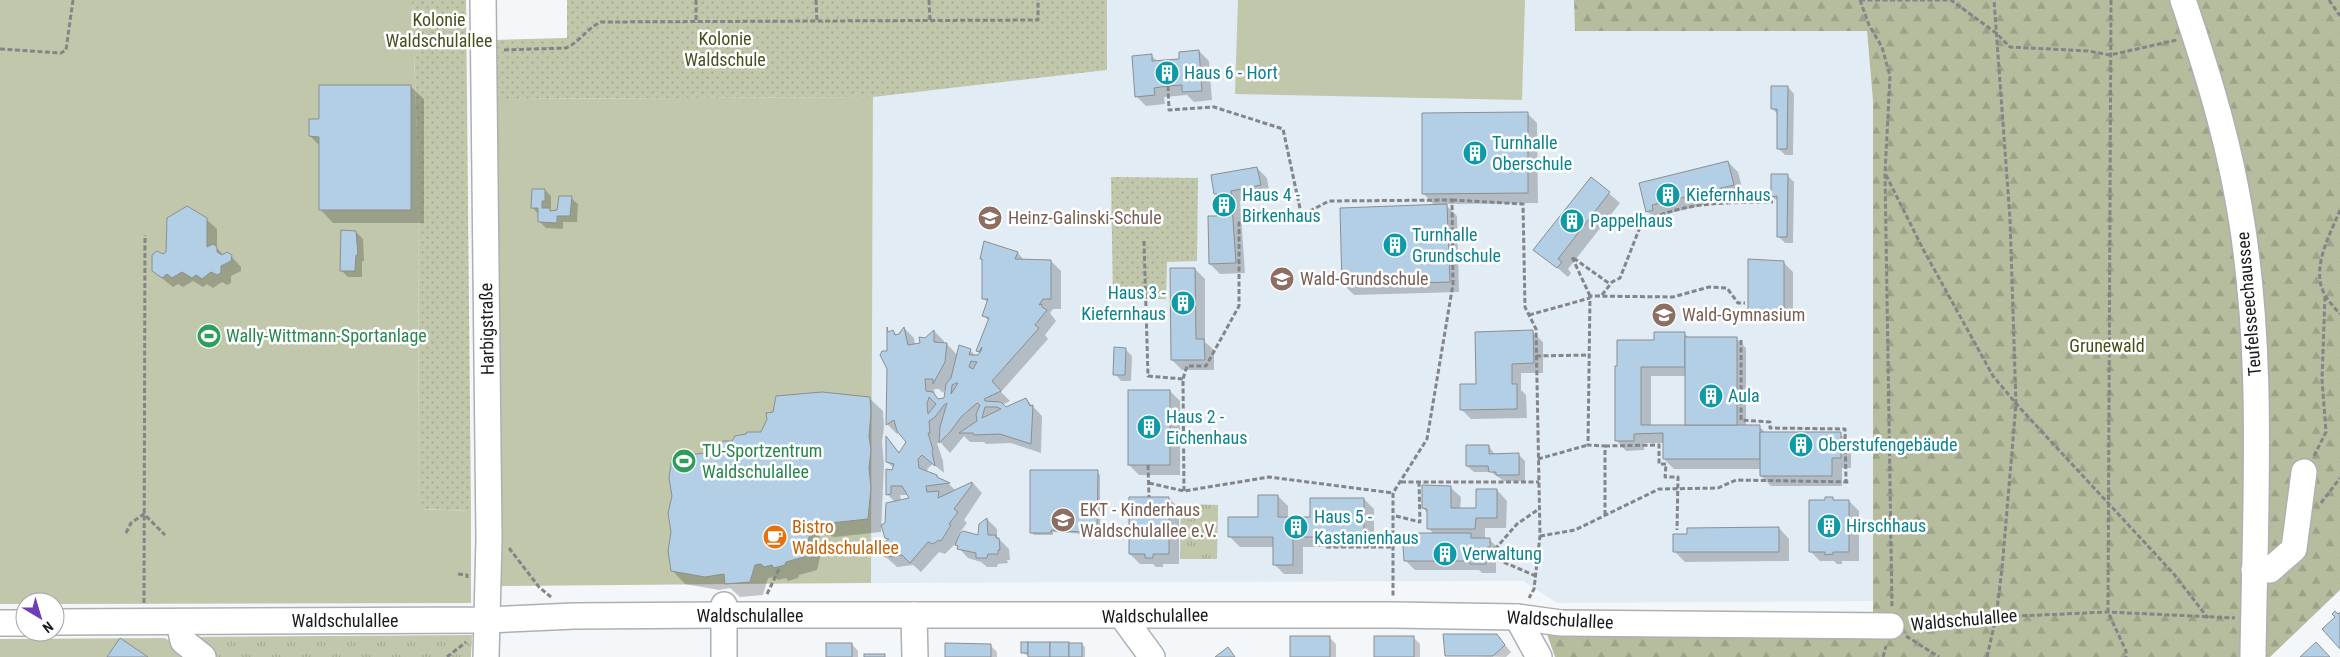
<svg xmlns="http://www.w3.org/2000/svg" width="2340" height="657" font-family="'Roboto Condensed',sans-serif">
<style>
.built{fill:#e1ecf4}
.grass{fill:#c1c7aa}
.forest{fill:url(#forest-firs)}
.park{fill:url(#park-tufts)}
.garden{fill:url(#garden-dots)}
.shadow{fill:#0003;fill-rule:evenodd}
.building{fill:#b3cfe5;stroke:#8b8e91;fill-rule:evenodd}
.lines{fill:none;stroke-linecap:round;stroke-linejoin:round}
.minor-casing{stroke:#acb0b2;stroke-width:28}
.path{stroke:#838587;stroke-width:3;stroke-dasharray:5 2.5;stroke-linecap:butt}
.minor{stroke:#fff;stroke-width:25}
.labels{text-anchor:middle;stroke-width:5;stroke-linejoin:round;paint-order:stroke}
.park-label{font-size:18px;fill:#484f1d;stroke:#fff}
.culture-label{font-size:18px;fill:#0d838f;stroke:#fff;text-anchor:start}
.education-label{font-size:18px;fill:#785e54;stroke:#fff;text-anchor:start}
.street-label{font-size:18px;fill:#191b1c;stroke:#fff}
.leisure-label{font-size:18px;fill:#27864d;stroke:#fff;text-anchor:start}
.food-label{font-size:18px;fill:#c56008;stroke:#fff;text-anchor:start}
</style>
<defs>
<pattern id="forest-firs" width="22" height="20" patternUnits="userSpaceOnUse" patternTransform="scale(1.25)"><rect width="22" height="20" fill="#b6bd9e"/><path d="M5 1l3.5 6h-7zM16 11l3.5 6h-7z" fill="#9ca288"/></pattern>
<pattern id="park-tufts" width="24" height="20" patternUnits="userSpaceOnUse" patternTransform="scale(1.25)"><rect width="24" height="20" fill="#c1c7aa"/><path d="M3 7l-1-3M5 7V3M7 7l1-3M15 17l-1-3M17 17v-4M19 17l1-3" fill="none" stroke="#a5aa92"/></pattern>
<pattern id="garden-dots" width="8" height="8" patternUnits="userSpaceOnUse" patternTransform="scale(1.25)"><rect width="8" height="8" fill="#c1c7aa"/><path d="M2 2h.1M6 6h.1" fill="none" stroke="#a5aa92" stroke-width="1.8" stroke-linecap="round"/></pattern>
</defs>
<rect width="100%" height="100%" fill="#f4f7fa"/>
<polygon class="built" points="1107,0 1574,0 1575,31 1867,31 1873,101 1874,601 1557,603 1523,581 871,583 873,97 1106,70"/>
<g class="grass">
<polygon points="0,0 412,0 418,162 419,509 471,511 471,603 55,604 55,602 25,602 25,604 0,604"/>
<polygon points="1238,0 1525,0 1522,100 1235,94"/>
<polygon points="873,97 871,583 496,586 493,99"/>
<polygon points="165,638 192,657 0,657 0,639"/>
</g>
<polygon class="forest" points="1574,0 2340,0 2340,590 2270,657 1555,657 1547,634 1873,630 1873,101 1867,31 1575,31"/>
<g class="park">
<polygon points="1181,504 1218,505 1217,559 1180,559"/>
<polygon points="472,635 471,657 217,657 189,637"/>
</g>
<g class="garden">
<polygon points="412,0 466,0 471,511 419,509 418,162"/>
<polygon points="567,0 1107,0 1107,70 873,97 493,99 494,40 567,38"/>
<polygon points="1111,177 1198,178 1197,261 1167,262 1166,299 1113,299"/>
</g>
<g class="shadow">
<polygon points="1199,51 1209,61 1212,100 1194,102 1187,95 1164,97 1165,104 1146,106 1136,96 1151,55 1158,62 1181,60"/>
<polygon points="410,86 424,99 424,223 333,223 320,209 320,146 310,136 320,120"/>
<polygon points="1788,87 1794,94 1793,155 1785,155 1778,148 1778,115 1772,108"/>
<polygon points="1527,113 1537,123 1538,203 1445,204 1457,216 1459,292 1354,295 1344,285 1435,206 1424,194"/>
<polygon points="1728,162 1738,172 1744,195 1662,215 1663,220 1657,221 1647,211 1640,184"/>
<polygon points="1257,168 1267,178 1270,195 1240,201 1245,273 1220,274 1210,264 1218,217 1218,196 1216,194"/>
<polygon points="1787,175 1794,182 1793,243 1785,243 1778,236 1778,202 1772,196"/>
<polygon points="1591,178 1620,203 1568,269 1571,273 1568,277 1535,249"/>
<polygon points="545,190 551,196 551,208 549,208 549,210 558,212 571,198 578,204 577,222 563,222 563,229 546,228 539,221 539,215 532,207"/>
<polygon points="206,219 217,229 217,248 224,256 231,256 241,267 241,271 231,276 231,283 227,285 222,282 213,288 207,284 203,287 193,281 183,287 178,284 173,287 153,271 163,256"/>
<polygon points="356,232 363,239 364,261 362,261 362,277 348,277 341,270"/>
<path d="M985,243l33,10 7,8h26l10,10v38h-8l-3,4 6,8 -11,14 3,4 -47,53 9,9 -8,4 4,3 20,-9 16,17 -1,37 -30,-10 -25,1 -2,-2h-14l-6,-6 -14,17 -10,-11 -3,1 6,18 1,12 -11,-9 -6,5 1,3 21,12 7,7 17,-8 9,10 -18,27 3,3 -10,13 6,-4 17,4 1,-11 6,-6 10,10v8l12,12 1,11h-3l1,3 -10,1 -1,3h-10l-6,-5 -13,-4 -13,-14 -10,10 -6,-2 -18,20 -8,-7 -16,2 -11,-10 4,-17 -4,-3 1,-13 8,-22 -8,-8 7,-26 -7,-6v-23l13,14 7,-11 -7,-10 -3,2 -10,-10 1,-72 5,-21 4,4 7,-7 10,10 1,7 7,-1 12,-13 10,10v3h3l11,12 12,-6 7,7 4,-3 -4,-4 12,-29 -6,-6 5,-12 -5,-5v-37l-2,-2zM947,386l-1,11 -3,3h-4l-4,-4 -1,-7h5l4,4zM900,495h9l2,4 -10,2z"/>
<polygon points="1783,262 1793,272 1793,322 1759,323 1749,313"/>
<polygon points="1195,269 1205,279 1205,342 1214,350 1214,370 1182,370 1172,360"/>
<polygon points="1532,332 1543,342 1543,373 1521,373 1521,390 1526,395 1527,418 1471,419 1461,409 1477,385"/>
<path d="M1685,334l4,4h47l10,10v78h13l8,8h73l11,10v24h-9v18h-71l-10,-10v-7h-87l-10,-10v-16h-20v7l-18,1 -10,-11v-73l39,-26zM1651,376h36v50h-36z"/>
<polygon points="1125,349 1132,356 1131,381 1121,381 1115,374"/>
<polygon points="1170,391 1180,401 1180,475 1139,475 1129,465"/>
<polygon points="869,398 883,411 884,427 882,442 884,464 881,532 835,537 820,534 818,544 822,549 817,570 799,575 798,578 788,581 786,578 778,580 775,577 768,578 763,595 740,597 730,588 719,590 685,584 672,570 722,457 733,442"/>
<polygon points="1489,446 1495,455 1519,455 1525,461 1525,481 1504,481 1491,472 1474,472 1467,466"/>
<polygon points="1097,472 1100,475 1100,535 1053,532 1053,535 1034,535 1031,532"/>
<polygon points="1450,487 1461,497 1460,510 1477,510 1497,490 1507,501 1506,528 1485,528 1485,539 1489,539 1499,549 1499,557 1496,557 1496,573 1482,573 1479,570 1415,570 1405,560 1434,534 1428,528 1429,514 1423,508"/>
<polygon points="1278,496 1288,506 1288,518 1312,518 1364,499 1374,509 1374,547 1303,547 1303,574 1284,574 1274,564 1274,547 1240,547 1230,537 1259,518"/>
<polygon points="1169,498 1179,508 1179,564 1163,564 1163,567 1156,567 1153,564 1140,564 1130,554"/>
<polygon points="1833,499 1835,501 1849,501 1859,511 1859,561 1842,561 1842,564 1837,564 1834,561 1820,561 1810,551 1826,501"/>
<polygon points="1779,528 1789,539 1789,561 1685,562 1675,552"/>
<polygon points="1497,635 1511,652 1506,657 1446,655"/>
<polygon points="1329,637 1336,644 1336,657 1291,657"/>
<polygon points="1413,637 1420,644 1420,657 1375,657"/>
<polygon points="1069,643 1082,644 1085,647 1085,657 1029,657 1022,652"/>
<polygon points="852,644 858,651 858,657 827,657"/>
<polygon points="990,645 997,652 997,657 947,657"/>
</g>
<g class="building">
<polygon points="1199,50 1202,91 1182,92 1182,85 1168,86 1154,88 1155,95 1135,97 1132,56 1152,54 1152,61 1179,59 1179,52"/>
<polygon points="319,85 411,85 411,210 319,210 319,137 309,136 309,119 319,119"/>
<polygon points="1771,86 1788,86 1787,149 1777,149 1777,109 1771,109"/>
<polygon points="1528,112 1528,193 1422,194 1422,113"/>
<polygon points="1728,161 1734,185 1652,205 1653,210 1646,212 1639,183"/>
<polygon points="1257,167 1261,185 1231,191 1236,263 1209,264 1208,216 1217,216 1217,194 1214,194 1211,175"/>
<polygon points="1771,174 1788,174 1787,237 1777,237 1777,196 1771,197"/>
<polygon points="1591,177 1610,192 1558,259 1562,262 1557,268 1533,250"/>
<polygon points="532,189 545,189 545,201 542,201 542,208 550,208 550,211 557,210 559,196 572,196 570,216 557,216 557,223 538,222 538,208 531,208"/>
<polygon points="1447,204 1450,282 1342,285 1340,208"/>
<polygon points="187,206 207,218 207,247 213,244 217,247 217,252 222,255 227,252 232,255 231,261 221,266 221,273 217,275 211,272 202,279 196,275 192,278 182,272 172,278 167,274 162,278 152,271 152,255 157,251 163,254 166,252 167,218"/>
<polygon points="341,230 356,231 358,255 356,255 355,271 340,271"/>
<path d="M984,241l34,11 -3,7 36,1v39h-8l-4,6 3,-1v3l5,3 -12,15 4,3 -47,53 9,10 -17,8 1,2 16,1 5,5 20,-9 4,8 3,-1 -2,39 -31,-10 -26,1 -1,-2h-14l18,-12 -1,-7 4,-9 -3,-2 -15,13 -12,16 -11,11 1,-16 7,-24 -3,2 -9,12 -6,4 1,12h-2l5,17 -1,2 3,14 -13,-11 -4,4 1,9 18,7v2l13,6 -24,3 1,6 12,-1 -1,7 34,-16v3l-18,24 4,3 -9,12 2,1 -10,16 -2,-1 -6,4 -5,-2 -18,21 -8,-8 -17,2 1,-16 3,-2 -4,-1 -4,-13 4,-2 1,-20 23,-5 -7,-12h-11v8l-5,1v-26l6,1 2,-6 -8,-2v-26l13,17 7,-11 -9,-11 -3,-11 -8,5 1,-56 -7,-14 2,-4h5v-24l1,5 5,-2 2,5 4,-1 5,-7 4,18 12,-2 -1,-6 6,1 9,-8v12l13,1 -2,19 -12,22v-5h-8l1,12 7,1 5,7 6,-1 2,-14 5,-6 8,-33 12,4 -2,6h9l3,-4 1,-4 -3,5 -3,-1 13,-33 -7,-2 6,-17h-6v-40h-2zM971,361l6,1 -4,7 -4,-2zM956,383h2l-7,11 1,-9zM929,397l7,7 -8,10 -1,-10zM985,407h12l4,2 -19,9z"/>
<polygon points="1748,259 1784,261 1784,313 1748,314"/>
<polygon points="1170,268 1195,268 1196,339 1204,339 1205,360 1171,360"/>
<polygon points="1533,330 1534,363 1512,364 1512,384 1517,384 1517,409 1460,410 1460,384 1476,384 1475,332"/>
<polygon points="1654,332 1685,332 1685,367 1641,367 1641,425 1760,425 1760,459 1663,459 1663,433 1634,434 1634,441 1615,441 1615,366 1617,366 1617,340 1654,340"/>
<rect x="1685" y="337" width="52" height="88"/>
<polygon points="1114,347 1126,348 1125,375 1113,375"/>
<rect x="1128" y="390" width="42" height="75"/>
<polygon points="822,392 870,397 871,413 869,436 871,450 869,468 871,488 868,519 821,524 807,521 805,529 810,534 804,557 786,562 785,565 774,568 772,565 764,567 761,564 755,565 750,582 725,584 724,574 705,577 671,571 668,551 671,532 668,513 672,496 669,478 672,457 705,453 720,455 723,441 732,441 735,436 746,434 747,432 761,432 767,419 766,413 773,412 776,396"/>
<polygon points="1760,432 1841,432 1841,458 1832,458 1832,476 1760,476"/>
<polygon points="1466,445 1489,445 1489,454 1519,453 1519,475 1496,475 1496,472 1489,472 1488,466 1466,466"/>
<polygon points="1030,470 1098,470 1097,533 1051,530 1051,533 1030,533"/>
<polygon points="1422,485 1451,486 1451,508 1476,508 1476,489 1497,489 1497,518 1476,518 1475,529 1427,529 1427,509 1422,508"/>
<polygon points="1258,495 1278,495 1278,517 1310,517 1310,498 1364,498 1364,537 1293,537 1293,565 1273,565 1273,537 1228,537 1228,517 1258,517"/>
<polygon points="1129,497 1169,497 1169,554 1153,554 1153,558 1145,558 1145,554 1129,554"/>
<polygon points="1825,497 1833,497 1833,500 1849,500 1849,552 1833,552 1833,554 1825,555 1825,552 1809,552 1809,500 1825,500"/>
<polygon points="987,518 988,535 996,535 996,538 999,538 1000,550 998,550 998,554 988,554 987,558 976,558 976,553 957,549 958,546 955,545 960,533 963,531 978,535 979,524"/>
<polygon points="1779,527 1779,552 1673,552 1673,534 1687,534 1687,528"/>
<polygon points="1402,533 1471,533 1471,538 1490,538 1490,547 1487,547 1486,564 1470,564 1470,561 1404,561"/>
<polygon points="2335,611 2338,614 2340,612 2340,649 2322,629 2335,617 2332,614"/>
<polygon points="1443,634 1497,634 1505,645 1493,656 1445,656"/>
<rect x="1290" y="636" width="40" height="21"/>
<rect x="1374" y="636" width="40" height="21"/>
<polygon points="120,638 148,657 107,657"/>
<rect x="1021" y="642" width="7" height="11"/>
<rect x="1028" y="642" width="22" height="15"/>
<rect x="1050" y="642" width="19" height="15"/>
<polygon points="2316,642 2330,657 2300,657"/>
<rect x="826" y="643" width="26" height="14"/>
<polygon points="945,643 991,644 991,657 945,657"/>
<rect x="1069" y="643" width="13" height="14"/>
<polygon points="1228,647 1235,657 1215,657"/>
<rect x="864" y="654" width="21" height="3"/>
</g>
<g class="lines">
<defs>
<g id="minor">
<polyline points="483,0 489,539 486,657"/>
<path d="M2183,0c21,62 41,125 53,189 30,154 19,313 17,468"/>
<polyline points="2254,570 2270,570 2294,549 2304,472"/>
<polyline points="914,615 915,657"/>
<polyline points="1122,616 1152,657"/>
<polyline points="1517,617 1539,657"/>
<polyline points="55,622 486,620 574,616 724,615 1393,615 1517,617 1561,623 1891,626"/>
<polyline points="179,622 183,641 203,657"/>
<polyline points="0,623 25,623"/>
<polyline points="724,657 724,605"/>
</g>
</defs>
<use href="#minor" class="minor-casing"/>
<g class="path">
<polyline points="696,0 696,23"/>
<polyline points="816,0 817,22"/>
<polyline points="929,0 930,21"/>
<polyline points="1860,0 1869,25 1882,47 1890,76 1885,174 1892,608"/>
<polyline points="1860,0 1951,0 1996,33 2010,47 2088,51 2110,55 2177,40"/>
<polyline points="2111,0 2108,612 2126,651 2126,657"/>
<polyline points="2329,0 2340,16"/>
<polyline points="0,49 61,53 66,50 73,0"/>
<path d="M504,50l62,-2c14,-6 21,-20 35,-26l437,-2v-20"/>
<polyline points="1168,86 1169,110 1214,107 1283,129 1301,213"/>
<polyline points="1886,175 1923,249 1993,376 2019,407 2173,573 2208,618"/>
<polyline points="1452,200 1523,204 1525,307 1536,329 1540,536 1534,589 1529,598"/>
<path d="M2340,210c-10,25 -30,59 -15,85 4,7 10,13 15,19"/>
<polyline points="1144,241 1148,376 1183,379"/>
<path d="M1602,295l10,-13 8,-4 22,-56c48,-21 81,-19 131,-20"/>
<polyline points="1590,296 1572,257 1610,284"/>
<polyline points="1529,315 1590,298"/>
<polyline points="1741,340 1741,420 1770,422 1770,428 1845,429 1846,482"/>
<polyline points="1536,356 1589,355"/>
<polyline points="1605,446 1659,445 1659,464 1666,464 1665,477 1678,477 1677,530"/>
<polyline points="2314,456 2326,432 2322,380 2325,295"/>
<polyline points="1538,459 1588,445"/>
<polyline points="1148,465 1149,497"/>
<polyline points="1401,482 1539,482"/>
<polyline points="1149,483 1184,491 1269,477 1393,493"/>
<polyline points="1184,491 1183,379 1187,366 1206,366 1239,306 1239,223 1310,211 1329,201 1452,200 1453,284 1427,439 1393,493 1393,596"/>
<polyline points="2321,503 2340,478"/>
<polyline points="1605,515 1605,446 1588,445 1590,296 1673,297 1709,287 1727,288 1738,303 1745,303"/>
<polyline points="1396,516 1420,522 1419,483"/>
<polyline points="126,533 131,523 144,514 165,535"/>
<polyline points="1540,536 1575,530 1659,489 1718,488 1736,480 1850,482"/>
<polyline points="1326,547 1393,547"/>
<polyline points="509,548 539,587 551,597"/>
<polyline points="458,574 467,575 467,578"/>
<polyline points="1536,576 1489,556 1517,524 1539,509"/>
<polyline points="767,594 780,567"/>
<polyline points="144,603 145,235"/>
<polyline points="1910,625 1996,617 2108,612 2235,618"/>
<polyline points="1906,636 1939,657"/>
<polyline points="447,657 466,642"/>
<polyline points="1883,657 1886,646"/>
<polyline points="1987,657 1996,617 2002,569 2016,404 2010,219 1994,0"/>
</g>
<use href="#minor" class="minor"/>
</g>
<defs>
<symbol id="building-disc" viewBox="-11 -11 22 22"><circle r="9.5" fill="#0f9aa8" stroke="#fff"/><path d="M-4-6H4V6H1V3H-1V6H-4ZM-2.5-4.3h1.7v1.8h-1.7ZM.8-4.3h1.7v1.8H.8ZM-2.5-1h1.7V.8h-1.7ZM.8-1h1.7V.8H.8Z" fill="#fff"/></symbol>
<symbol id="school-disc" viewBox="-11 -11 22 22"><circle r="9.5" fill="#8d6e63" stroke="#fff"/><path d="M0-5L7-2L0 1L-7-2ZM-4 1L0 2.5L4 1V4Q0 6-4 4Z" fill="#fff"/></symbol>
<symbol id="stadium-disc" viewBox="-11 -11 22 22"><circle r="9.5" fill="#2e9e5b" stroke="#fff"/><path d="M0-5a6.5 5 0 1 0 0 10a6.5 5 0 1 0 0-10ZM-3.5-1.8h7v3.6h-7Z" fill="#fff"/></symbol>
<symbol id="cafe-disc" viewBox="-11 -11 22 22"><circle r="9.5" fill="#e8710a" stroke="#fff"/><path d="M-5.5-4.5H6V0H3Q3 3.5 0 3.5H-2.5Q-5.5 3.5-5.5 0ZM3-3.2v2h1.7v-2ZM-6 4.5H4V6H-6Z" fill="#fff"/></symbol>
</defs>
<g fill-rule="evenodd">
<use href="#building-disc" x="1153" y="59" width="28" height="28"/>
<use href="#building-disc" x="1461" y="139" width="28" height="28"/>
<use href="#building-disc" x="1654" y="181" width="28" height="28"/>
<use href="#building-disc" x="1210" y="191" width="28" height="28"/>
<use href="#school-disc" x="976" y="204" width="28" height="28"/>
<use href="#building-disc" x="1558" y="207" width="28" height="28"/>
<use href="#building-disc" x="1381" y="231" width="28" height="28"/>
<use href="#school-disc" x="1268" y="265" width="28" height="28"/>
<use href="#building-disc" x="1169" y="289" width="28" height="28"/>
<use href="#school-disc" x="1650" y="301" width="28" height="28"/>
<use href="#stadium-disc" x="195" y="322" width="28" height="28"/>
<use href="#building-disc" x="1697" y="382" width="28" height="28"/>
<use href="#building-disc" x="1135" y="413" width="28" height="28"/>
<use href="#building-disc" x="1787" y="431" width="28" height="28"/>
<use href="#stadium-disc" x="670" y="447" width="28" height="28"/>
<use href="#school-disc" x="1049" y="506" width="28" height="28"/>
<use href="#building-disc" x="1815" y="512" width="28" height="28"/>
<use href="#building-disc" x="1282" y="513" width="28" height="28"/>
<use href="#cafe-disc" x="761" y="523" width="28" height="28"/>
<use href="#building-disc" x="1431" y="540" width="28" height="28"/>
</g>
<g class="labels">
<g class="park-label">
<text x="439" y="26">Kolonie<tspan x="439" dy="21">Waldschulallee</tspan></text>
<text x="725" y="45">Kolonie<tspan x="725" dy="21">Waldschule</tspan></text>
<text x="2107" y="352">Grunewald</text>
</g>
<g class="culture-label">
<text x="1184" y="79">Haus 6 - Hort</text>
<text x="1492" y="149">Turnhalle<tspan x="1492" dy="21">Oberschule</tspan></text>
<text x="1242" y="201">Haus 4 -<tspan x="1242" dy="21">Birkenhaus</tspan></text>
<text x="1686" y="201">Kiefernhaus</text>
<text x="1590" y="227">Pappelhaus</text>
<text x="1412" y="241">Turnhalle<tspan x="1412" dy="21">Grundschule</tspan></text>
<text x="1166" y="299" text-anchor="end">Haus 3 -<tspan x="1166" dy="21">Kiefernhaus</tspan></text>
<text x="1728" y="402">Aula</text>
<text x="1166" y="423">Haus 2 -<tspan x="1166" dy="21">Eichenhaus</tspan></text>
<text x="1818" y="451">Oberstufengebäude</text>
<text x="1314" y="523">Haus 5 -<tspan x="1314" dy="21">Kastanienhaus</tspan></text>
<text x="1846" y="532">Hirschhaus</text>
<text x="1462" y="560">Verwaltung</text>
</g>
<g class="education-label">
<text x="1008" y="224">Heinz-Galinski-Schule</text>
<text x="1300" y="285">Wald-Grundschule</text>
<text x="1682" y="321">Wald-Gymnasium</text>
<text x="1080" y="516">EKT - Kinderhaus<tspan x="1080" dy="21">Waldschulallee e.V.</tspan></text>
</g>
<g class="street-label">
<text transform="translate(2249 304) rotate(-95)" y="6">Teufelsseechaussee</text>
<text transform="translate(487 329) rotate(-91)" y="6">Harbigstraße</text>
<text x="750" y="622">Waldschulallee</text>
<text transform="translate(1155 616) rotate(-1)" y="6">Waldschulallee</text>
<text transform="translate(1560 620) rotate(3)" y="6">Waldschulallee</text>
<text transform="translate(1964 620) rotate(-5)" y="6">Waldschulallee</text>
<text x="345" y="627">Waldschulallee</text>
</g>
<g class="leisure-label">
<text x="226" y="342">Wally-Wittmann-Sportanlage</text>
<text x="702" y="457">TU-Sportzentrum<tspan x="702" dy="21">Waldschulallee</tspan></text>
</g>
<g class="food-label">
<text x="792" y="533">Bistro<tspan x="792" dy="21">Waldschulallee</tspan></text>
</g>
</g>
<g transform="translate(40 617) rotate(142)"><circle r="24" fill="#ffffff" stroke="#a3a4a4"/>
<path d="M0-4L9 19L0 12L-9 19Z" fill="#6f3eb6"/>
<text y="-8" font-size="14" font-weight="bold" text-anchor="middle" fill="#191b1c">N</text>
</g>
</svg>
